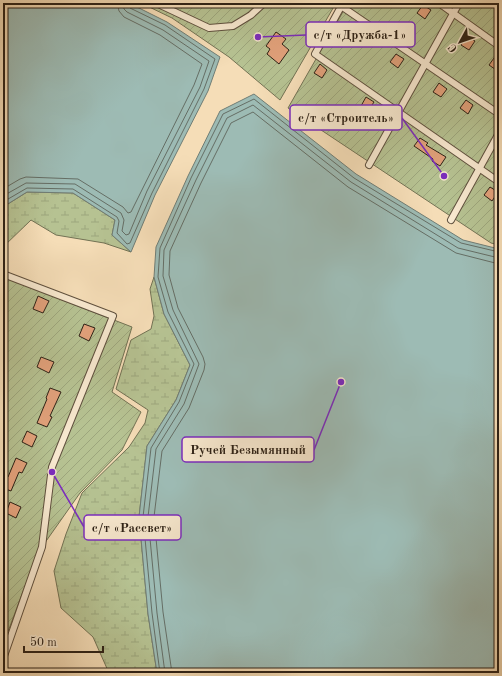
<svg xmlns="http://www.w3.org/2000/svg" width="502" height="676" font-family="'Old Standard TT',serif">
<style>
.wetland{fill:url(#wetland-marsh);stroke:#727254}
.garden{fill:url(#garden-furrows);stroke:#727254}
.water{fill:#9dbbb4;stroke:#707d75}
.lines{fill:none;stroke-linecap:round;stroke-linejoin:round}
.shore{stroke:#656e65;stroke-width:1}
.building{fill:#e3a27c;stroke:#2d2116}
.service-casing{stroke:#5f503e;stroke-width:8}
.service{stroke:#f8e9d0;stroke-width:6}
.leader{fill:none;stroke:#7b2cbf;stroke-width:1.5}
.callout-dot{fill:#7b2cbf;stroke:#f8e9d0;stroke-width:1.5}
.callout{fill:#f8e9d0;stroke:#7b2cbf;stroke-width:1.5}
.callout-label{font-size:13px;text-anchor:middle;font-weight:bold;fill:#2d2116}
</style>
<defs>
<pattern id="wetland-marsh" width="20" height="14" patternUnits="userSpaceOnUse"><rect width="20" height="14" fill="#b6c292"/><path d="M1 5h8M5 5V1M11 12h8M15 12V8" fill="none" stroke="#9da67d"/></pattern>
<pattern id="garden-furrows" width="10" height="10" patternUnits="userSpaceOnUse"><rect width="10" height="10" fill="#b6c292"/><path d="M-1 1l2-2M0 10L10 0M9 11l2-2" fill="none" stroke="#9da67d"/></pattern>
</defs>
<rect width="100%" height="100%" fill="#f5ddb7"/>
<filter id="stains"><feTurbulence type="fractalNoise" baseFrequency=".005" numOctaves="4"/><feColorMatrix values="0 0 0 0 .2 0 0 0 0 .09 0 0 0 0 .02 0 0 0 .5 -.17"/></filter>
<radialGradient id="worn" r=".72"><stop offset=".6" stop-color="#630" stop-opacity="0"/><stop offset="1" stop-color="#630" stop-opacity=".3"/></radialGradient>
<g class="wetland">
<polygon points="27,192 73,193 115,220 112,235 131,252 104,243 56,235 31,220 3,247 3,207"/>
<polygon points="154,277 164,314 190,365 176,400 147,446 139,517 148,614 157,673 109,673 93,637 61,608 54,571 66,534 82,493 129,447 145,423 148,410 116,389 131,340 151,329 154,316 150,289"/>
</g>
<g class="garden">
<polygon points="141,3 336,3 280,100 229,57 172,18"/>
<polygon points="348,3 499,3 499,245 491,243 288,108"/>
<polygon points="3,277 132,327 112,392 141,412 122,450 80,493 37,554 3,645"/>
</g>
<g class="water">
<polygon points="3,3 129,3 167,22 220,57 208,91 155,195 131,252 112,235 115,220 73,193 27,192 3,207"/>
<polygon points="254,94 356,174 463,240 499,249 499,673 157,673 148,614 139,517 147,446 176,400 190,365 164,314 154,277 156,247 188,176 220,111"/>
</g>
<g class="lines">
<g class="shore">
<polyline points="3,189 20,179 26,177 78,179 123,207 128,213 131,212 194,85 202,64 160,35 124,17 119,11 117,3"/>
<polyline points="3,196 26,183 75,184 121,213 124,220 122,231 126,235 129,234 147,191 200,87 209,61 163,30 127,12 124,9 123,3"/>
<polyline points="3,202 27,188 73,189 117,217 119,221 117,233 127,244 130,243 152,193 204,89 215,59 165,25 130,8 128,3"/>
<polyline points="160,673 152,613 143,517 151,448 179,402 194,364 168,312 158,277 160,248 191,178 223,114 254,99 354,178 461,243 499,252"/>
<polyline points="165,673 157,613 148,517 156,449 184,404 199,364 173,310 163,276 164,250 196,180 227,118 253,105 351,182 458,248 499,258"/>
<polyline points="172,673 163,612 154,517 162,451 189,408 204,370 205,364 203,357 178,308 169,275 170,251 201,183 231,123 253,112 348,187 456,253 499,264"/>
</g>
</g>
<g class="building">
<polygon points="423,5 431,10 425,19 417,13"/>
<polygon points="276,32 286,39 282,44 289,50 279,64 267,54 270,49 266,46"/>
<polygon points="467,36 475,41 469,50 461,45"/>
<polygon points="499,51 499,72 489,65"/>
<polygon points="396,54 404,59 398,68 390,62"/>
<polygon points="320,64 327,70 322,78 314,73"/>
<polygon points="439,83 447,89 441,97 433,92"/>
<polygon points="366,97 374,102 368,111 361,106"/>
<polygon points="466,100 473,105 468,114 460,108"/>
<polygon points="420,138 428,143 426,145 446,157 440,166 432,161 433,159 414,146"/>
<polygon points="490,187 498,192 492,201 484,195"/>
<polygon points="38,296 49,301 43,313 33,309"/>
<polygon points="84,324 95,328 89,341 79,336"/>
<polygon points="41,357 54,362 49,373 37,367"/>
<polygon points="50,388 61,392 50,416 52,417 47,427 37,423 47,399 46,398"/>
<polygon points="27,431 37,436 32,447 22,442"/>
<polygon points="16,458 27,463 22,473 19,472 11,491 3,488 3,480 5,476 8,477"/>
<polygon points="10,502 21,507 16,518 6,513"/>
</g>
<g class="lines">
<defs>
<g id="service">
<polyline points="156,3 209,28 233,26 251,15 264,3"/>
<polyline points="343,3 315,54 499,182"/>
<polyline points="439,3 499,46"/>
<polyline points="341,6 499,114"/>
<polyline points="369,165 459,3"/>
<polyline points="451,220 499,133"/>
<polyline points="3,274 113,316 52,467 42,547 3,659"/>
</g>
</defs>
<use href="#service" class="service-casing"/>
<use href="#service" class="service"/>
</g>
<path class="leader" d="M258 37L306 35M444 176L402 118M341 382L314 450M52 472L84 527"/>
<g class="callout-dot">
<circle cx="258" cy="37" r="4"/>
<circle cx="444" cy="176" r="4"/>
<circle cx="341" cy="382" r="4"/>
<circle cx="52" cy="472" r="4"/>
</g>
<g class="callout">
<rect x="306" y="22" width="109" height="25" rx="4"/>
<rect x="290" y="105" width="112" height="25" rx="4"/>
<rect x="182" y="437" width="132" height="25" rx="4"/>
<rect x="84" y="515" width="97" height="25" rx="4"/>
</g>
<g class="callout-label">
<text x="360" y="39">с/т «Дружба-1»</text>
<text x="346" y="122">с/т «Строитель»</text>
<text x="248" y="454">Ручей Безымянный</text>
<text x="132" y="532">с/т «Рассвет»</text>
</g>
<rect width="502" height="676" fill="none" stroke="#f5ddb7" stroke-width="16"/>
<rect x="4" y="4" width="494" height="668" fill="none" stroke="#2d2116" stroke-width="2"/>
<rect x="8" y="8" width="486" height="660" fill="none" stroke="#2d2116"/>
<g transform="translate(460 42) rotate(230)" stroke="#f8e9d0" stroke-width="3" paint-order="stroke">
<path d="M0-3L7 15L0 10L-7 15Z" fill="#2d2116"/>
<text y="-6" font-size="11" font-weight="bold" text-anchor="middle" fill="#2d2116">С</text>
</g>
<path d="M24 646v6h79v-6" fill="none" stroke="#2d2116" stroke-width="2"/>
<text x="30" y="646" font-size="12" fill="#2d2116" stroke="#f8e9d0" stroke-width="3" paint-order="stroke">50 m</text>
<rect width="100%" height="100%" filter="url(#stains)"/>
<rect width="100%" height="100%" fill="url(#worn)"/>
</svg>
